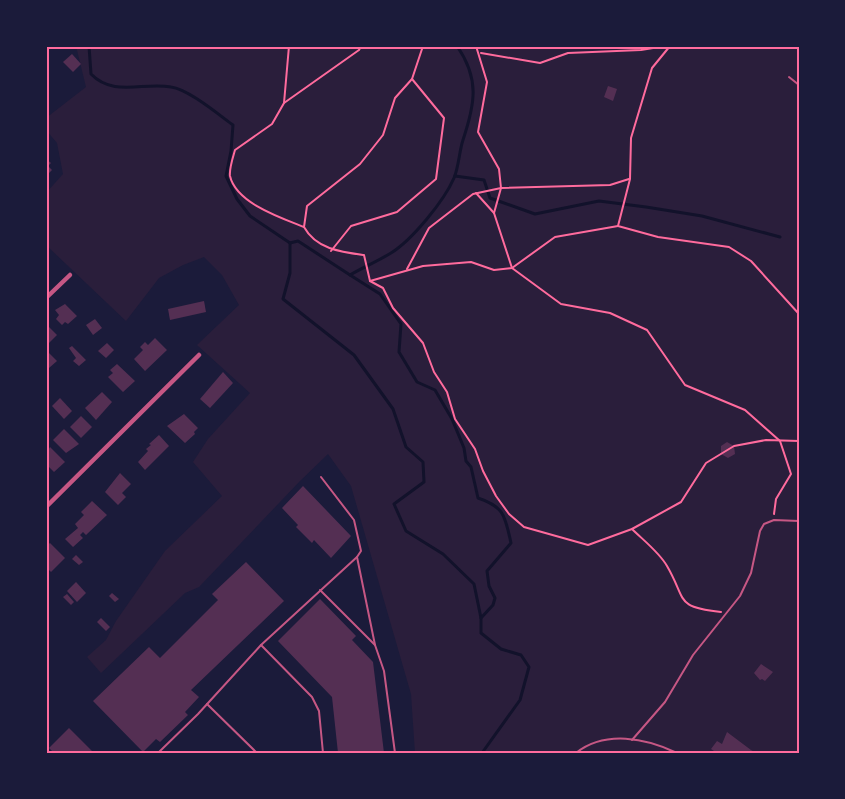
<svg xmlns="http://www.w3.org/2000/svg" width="845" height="799" font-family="Ubuntu,sans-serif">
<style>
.green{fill:#2a1e3b}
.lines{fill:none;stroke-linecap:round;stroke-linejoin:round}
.stream{stroke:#12122b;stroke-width:3}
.building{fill:#542f53}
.path{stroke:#ff6b9d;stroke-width:2}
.service{stroke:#c65784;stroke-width:2}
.minor{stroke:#c65784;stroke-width:4.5}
.neatline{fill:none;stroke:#ff6b9d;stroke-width:2}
</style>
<rect width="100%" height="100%" fill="#1b1b3a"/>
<polygon class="green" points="76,46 799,46 799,753 415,753 411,694 351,486 328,454 300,481 199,587 185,593 101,673 87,657 106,640 116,621 165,551 222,496 193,462 208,439 250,393 197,345 239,305 222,275 204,257 183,265 159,278 126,321 46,245 46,193 63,174 57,143 46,130 46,118 86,87"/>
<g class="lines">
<g class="stream">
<path d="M89,46l2,28c22,23 52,8 80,13 17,2 48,28 62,38l-2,26 -5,25 11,23 13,17 40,27"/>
<polyline points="455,176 484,180 490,198 535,214 599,201 646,207 702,216 780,237"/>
<polyline points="290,243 290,273 283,299 354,355 393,409 406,447 423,462 424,482 394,504 406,531 443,554 474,584 481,618 481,633 501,649 521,655 529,667 520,700 482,753"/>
<path d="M290,243l8,-2 52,34c14,-8 28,-14 41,-22 21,-13 53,-52 63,-75 5,-12 5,-26 9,-38 12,-36 17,-61 -6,-94"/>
<path d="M350,275l30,19 21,30 -2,28 18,30 18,8 17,29 12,29 2,13 5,6 7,31c27,9 27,19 33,45l-24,28 2,15 6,12 -2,7 -12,13"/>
</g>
</g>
<g class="building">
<polygon points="72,54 81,64 73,72 63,62"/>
<polygon points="608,86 617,89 613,101 604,97"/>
<polygon points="46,159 51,163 48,166 52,170 46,176"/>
<polygon points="204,301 206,312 170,320 168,309"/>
<polygon points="65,304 77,316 68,324 65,322 62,325 56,319 59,315 55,310"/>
<polygon points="95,319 102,328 93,335 86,325"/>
<polygon points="46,324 57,335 48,344 46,341"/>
<polygon points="155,338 167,350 145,371 134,359 143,350 140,347 145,342 148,345"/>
<polygon points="107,343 114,350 106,358 98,351"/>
<polygon points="72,346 86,360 79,366 73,361 76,358 69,348"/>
<polygon points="49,353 57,361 49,368 46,365 46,355"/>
<polygon points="117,364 135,381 123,392 108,377 113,373 110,370"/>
<polygon points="223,372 233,383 210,408 200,399"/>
<polygon points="102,392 112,402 96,420 85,408"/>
<polygon points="60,398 72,411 64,419 52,406"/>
<polygon points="184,414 198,428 194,432 195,434 185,443 167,426"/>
<polygon points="81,416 92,427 81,438 70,427"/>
<polygon points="64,429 79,444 66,453 53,440"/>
<polygon points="159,435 169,446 145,470 138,462 148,451 146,449 151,445 149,444"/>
<polygon points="727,442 734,446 735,454 728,458 721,454 721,446"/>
<polygon points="50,447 65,462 54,472 46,464 46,454"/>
<polygon points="120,473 131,484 122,493 126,497 118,505 105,492"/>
<polygon points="303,486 351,536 331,558 314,540 312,543 296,527 298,525 282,508"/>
<polygon points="92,501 107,515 86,535 83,532 80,535 83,538 73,547 65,539 78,528 75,524 84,515 81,512"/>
<polygon points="50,543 65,558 51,572 46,567 46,546"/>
<polygon points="76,555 83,562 79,565 72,559"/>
<polygon points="246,562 284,601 191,690 199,697 185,712 188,715 160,742 156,739 143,752 93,701 149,647 160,658 218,600 212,594"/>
<polygon points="76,582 86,593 77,602 67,591"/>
<polygon points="112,593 119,599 115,602 109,596"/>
<polygon points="67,594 74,602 71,605 63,597"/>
<polygon points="320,599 356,636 352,640 373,662 384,753 338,753 332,697 278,641"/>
<polygon points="101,618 110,627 106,631 97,622"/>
<polygon points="761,664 773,672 765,681 762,679 760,680 754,673"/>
<polygon points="69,728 94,753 54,753 49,748"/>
<polygon points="727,732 751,750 756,753 717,753 711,749 717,741 722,744"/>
</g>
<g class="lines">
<g class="path">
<path d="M289,46l-5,57 -12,21 -37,26c-2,7 -6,19 -5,26 6,27 51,42 74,51 12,22 37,25 60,28l6,26 13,7 10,20 30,35 11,29 13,20 8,27 20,30 8,22 13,25 13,18 15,13 64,18 44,-16 49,-27 25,-39 28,-17 32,-6 33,1"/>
<polyline points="476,46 487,82 478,132 499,169 501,188 494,213 512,268 561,304 610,313 647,330 685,385 745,410 780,441 791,474 776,499 774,514"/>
<polyline points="670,46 652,68 631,138 630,179 618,226 658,237 729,247 751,261 799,314"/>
<polyline points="481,53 540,63 568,53 641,50 665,46"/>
<polyline points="284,103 359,50 361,46"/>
<polyline points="476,193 494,213"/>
<polyline points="304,227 307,206 360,164 383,135 395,98 412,79 423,46"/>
<polyline points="331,251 351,226 397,212 436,179 444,118 412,79"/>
<polyline points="407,269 429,228 473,194 501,188 610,185 629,179"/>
<polyline points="370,281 423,266 471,262 494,270 512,268 555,237 618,226"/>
<path d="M632,529c11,11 27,23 35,37 20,34 7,41 54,46"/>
</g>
<g class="service">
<polyline points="789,77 799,85"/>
<polyline points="321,477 354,520 361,551 357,557 375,645"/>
<polyline points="320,590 375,645 384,671 395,753"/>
<polyline points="261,645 357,557"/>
<polyline points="207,704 257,753"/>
<polyline points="632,740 665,702 693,655 740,596 751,573 760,531 764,524 774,520 799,521"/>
<polyline points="158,753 198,714 261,645 312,697 319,711 323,753"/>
<path d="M576,753c29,-23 70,-15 101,0"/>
</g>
<g class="minor">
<polyline points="46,298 70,275"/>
<polyline points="46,507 199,355"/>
</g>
</g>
<rect width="845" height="799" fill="none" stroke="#1b1b3a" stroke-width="95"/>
<rect x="48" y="48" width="750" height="704" class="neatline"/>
</svg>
